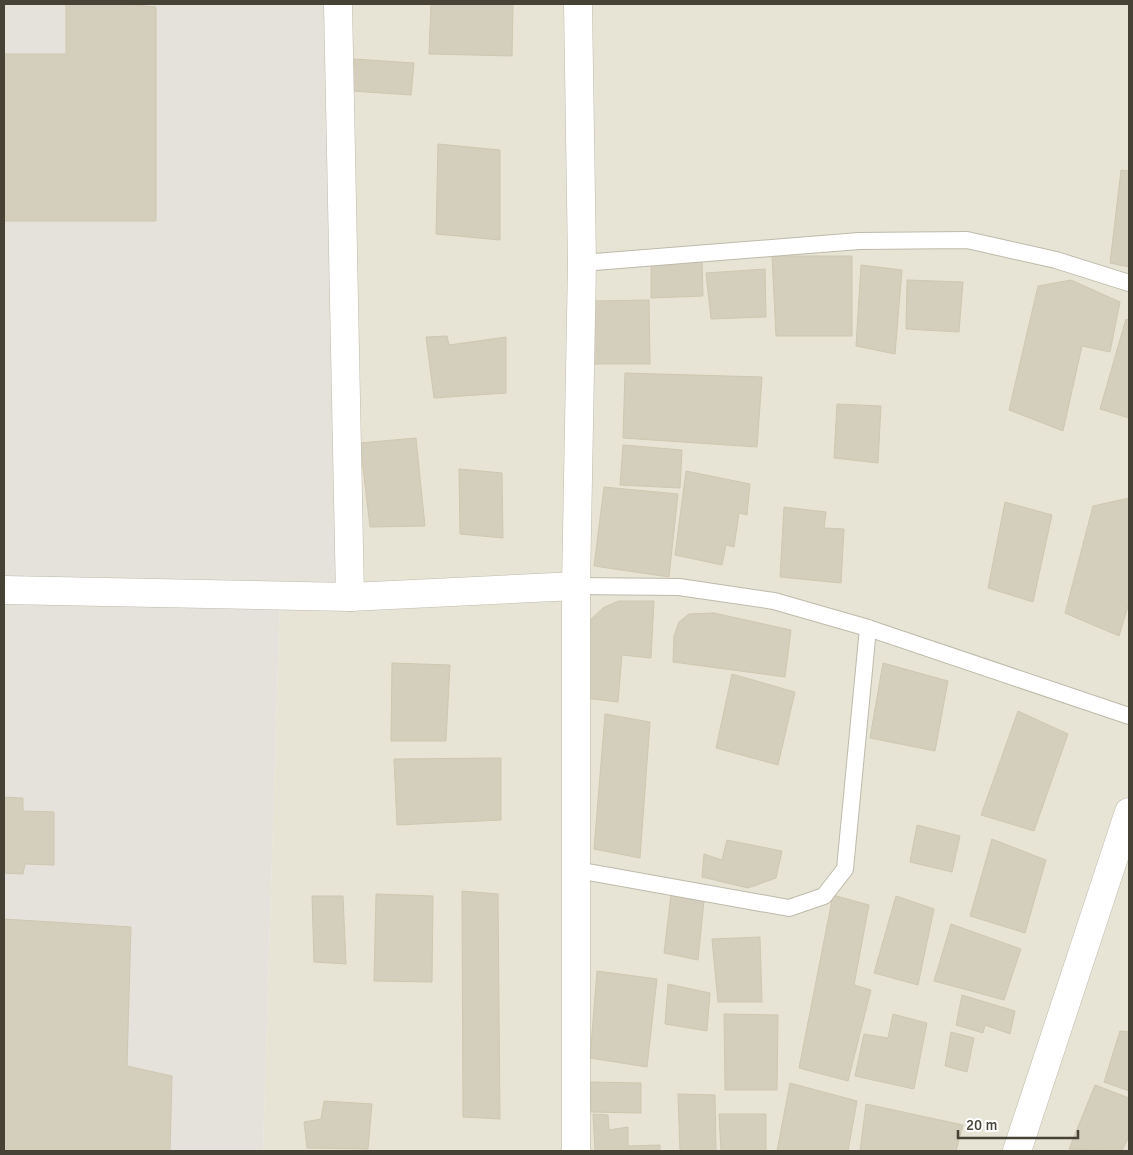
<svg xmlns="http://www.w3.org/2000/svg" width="1133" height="1155" font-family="Signika,sans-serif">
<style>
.residential{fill:#e7e4d5}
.industrial{fill:#e5e2dc}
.building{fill:#d4cebc;stroke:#cfc7b0}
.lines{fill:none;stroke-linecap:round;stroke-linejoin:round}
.lane-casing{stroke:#bebaaa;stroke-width:18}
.street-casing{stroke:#bebaaa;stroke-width:29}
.lane{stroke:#fff;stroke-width:16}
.street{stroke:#fff;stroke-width:28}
</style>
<rect width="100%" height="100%" fill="#f3f1e7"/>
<polygon class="residential" points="340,4 1129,4 1129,1151 263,1151 280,596"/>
<polygon class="industrial" points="4,4 339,4 350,597 280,596 263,1151 4,1151"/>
<g class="building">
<polygon points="66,4 124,4 156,7 156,221 4,221 4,54 66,54"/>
<polygon points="431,4 513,4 512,56 429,54"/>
<polygon points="354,59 414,63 411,95 352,91"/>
<polygon points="438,144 500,150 500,240 436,234"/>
<polygon points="1121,170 1129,171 1129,267 1110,263"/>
<polygon points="772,256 852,256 852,336 776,336"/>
<polygon points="702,260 703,296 651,298 651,262"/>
<polygon points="861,265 902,270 895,354 856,346"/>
<polygon points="765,269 766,317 711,319 706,273"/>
<polygon points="907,280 963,282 959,332 906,329"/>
<polygon points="1071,280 1120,302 1110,352 1082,346 1063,431 1009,410 1038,286"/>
<polygon points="649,300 650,364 593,364 592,301"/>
<polygon points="1126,319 1129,320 1129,418 1100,409"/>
<polygon points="447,336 449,345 506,337 506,393 434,398 426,337"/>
<polygon points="625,373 762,377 757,447 623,438"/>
<polygon points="837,404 881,406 878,463 834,458"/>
<polygon points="416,438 425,526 370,527 360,443"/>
<polygon points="623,445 682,450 680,488 620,485"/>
<polygon points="459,469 502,473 503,538 460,534"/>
<polygon points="686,471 750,484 747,515 739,513 734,547 726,545 722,565 675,555"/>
<polygon points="604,487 678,494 669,577 594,566"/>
<polygon points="1129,498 1129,603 1119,636 1065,613 1093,506"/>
<polygon points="1005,502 1052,515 1033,602 988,588"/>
<polygon points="784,507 826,512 824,528 844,529 841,583 780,577"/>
<polygon points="618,601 654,601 651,658 622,655 618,702 585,698 590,620 603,608"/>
<polygon points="714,613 791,630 785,677 673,662 674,636 679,622 689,614"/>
<polygon points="392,663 450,665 446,741 391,741"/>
<polygon points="883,663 948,681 935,751 870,738"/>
<polygon points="732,674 795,692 778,765 716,748"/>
<polygon points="1018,711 1068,734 1034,831 981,815"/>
<polygon points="605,714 650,722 640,858 594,849"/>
<polygon points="501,758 501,820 397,825 394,759"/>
<polygon points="4,797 23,798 23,811 54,812 54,865 25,864 23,874 4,873"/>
<polygon points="917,825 960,836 952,872 910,862"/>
<polygon points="992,839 1046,860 1025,933 970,916"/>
<polygon points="727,840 782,851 776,878 748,888 702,877 704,854 722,860"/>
<polygon points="462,891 498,894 500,1119 463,1117"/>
<polygon points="376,894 433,896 432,982 374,981"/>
<polygon points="671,894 704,901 698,960 664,953"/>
<polygon points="833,895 869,905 854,985 871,990 848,1081 799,1068"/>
<polygon points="312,896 343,896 346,964 314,962"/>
<polygon points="896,896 934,909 918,985 874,973"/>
<polygon points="4,919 131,927 127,1066 172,1076 170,1151 4,1151"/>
<polygon points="951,924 1021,949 1004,1000 934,981"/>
<polygon points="760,937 762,1002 718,1002 712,939"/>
<polygon points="597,971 657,979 647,1067 590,1058"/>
<polygon points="668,984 710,993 707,1031 665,1024"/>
<polygon points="962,995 1015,1011 1010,1034 985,1025 983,1033 956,1025"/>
<polygon points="724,1014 778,1015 777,1090 725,1090"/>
<polygon points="893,1014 927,1023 914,1089 855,1076 864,1034 888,1038"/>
<polygon points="1120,1031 1129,1032 1129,1091 1104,1082"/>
<polygon points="951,1032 974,1038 967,1072 945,1066"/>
<polygon points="590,1082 641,1083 641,1113 591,1112"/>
<polygon points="790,1083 857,1101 848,1151 777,1151"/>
<polygon points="1095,1085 1129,1098 1129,1136 1122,1151 1069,1149"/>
<polygon points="678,1094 715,1095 716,1151 680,1151"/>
<polygon points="324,1101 372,1104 368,1149 307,1148 304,1122 321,1119"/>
<polygon points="866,1104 963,1125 956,1151 860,1151"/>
<polygon points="593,1114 608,1115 609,1130 628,1127 628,1146 660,1145 660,1151 595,1151"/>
<polygon points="719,1114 766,1114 766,1151 721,1151"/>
</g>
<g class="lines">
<defs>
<g id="lane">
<polyline points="582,263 859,241 967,240 1056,260 1129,283"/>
<polyline points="576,586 679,587 774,601 868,628 1129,716"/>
<polyline points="577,870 789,908 824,896 845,869 868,628"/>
</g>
<g id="street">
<polyline points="338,4 350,597"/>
<polyline points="4,590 350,597 576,586"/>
<polyline points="576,1151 576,586 582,263 578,4"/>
<polyline points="1017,1151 1129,812"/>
</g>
</defs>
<use href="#lane" class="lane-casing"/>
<use href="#street" class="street-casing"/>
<use href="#lane" class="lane"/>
<use href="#street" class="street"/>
</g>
<rect width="1133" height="1155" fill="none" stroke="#464236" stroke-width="10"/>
<path d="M958 1130v8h120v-8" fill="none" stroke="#464236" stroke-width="2.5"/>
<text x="966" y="1130" font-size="15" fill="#464236" stroke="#ffffff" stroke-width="4" paint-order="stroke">20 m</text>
</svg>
